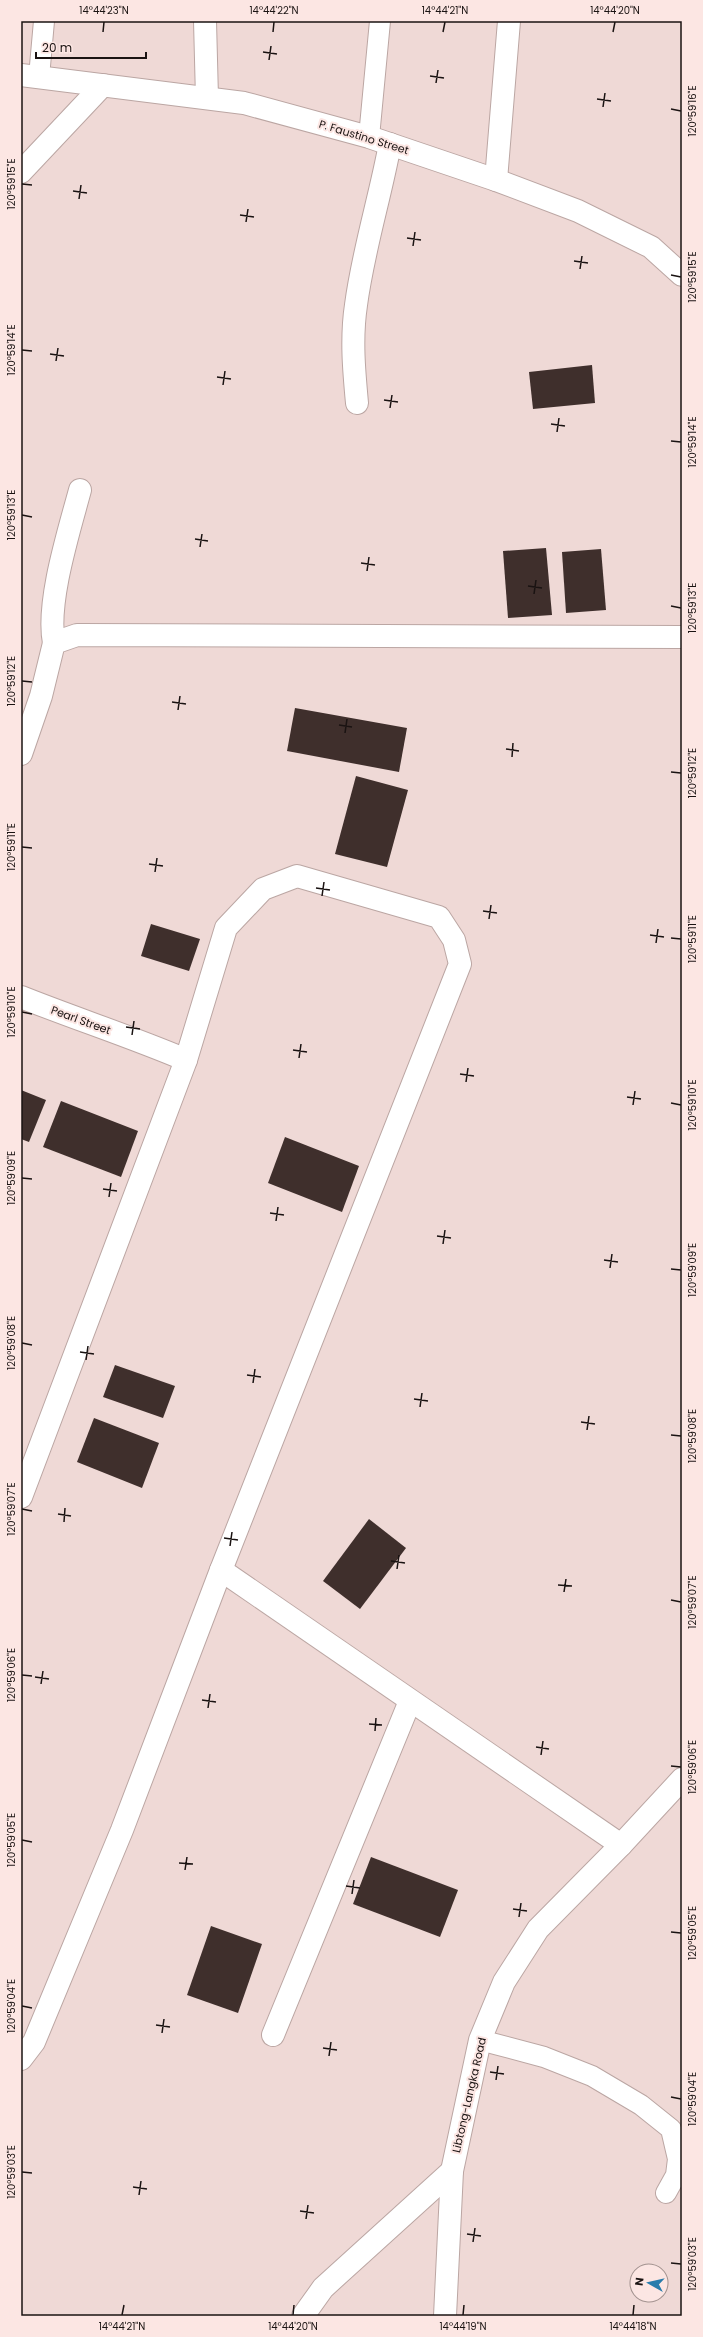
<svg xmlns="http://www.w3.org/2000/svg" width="703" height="2337" font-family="Poppins,sans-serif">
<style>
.building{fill:#3f2f2c}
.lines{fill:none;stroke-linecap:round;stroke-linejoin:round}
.service-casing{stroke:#bba6a3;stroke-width:22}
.minor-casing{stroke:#bba6a3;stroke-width:24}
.secondary-casing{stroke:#bba6a3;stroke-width:24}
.service{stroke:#fff;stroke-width:20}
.minor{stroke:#fff;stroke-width:22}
.secondary{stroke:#fff;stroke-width:22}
.ticks{fill:none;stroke:#1a1312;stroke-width:1.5}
.labels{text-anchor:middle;stroke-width:4;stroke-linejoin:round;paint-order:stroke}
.street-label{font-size:11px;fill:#1a1312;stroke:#fce6e3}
.neatline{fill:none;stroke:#1a1312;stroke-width:1.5}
.ticks-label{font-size:10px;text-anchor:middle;fill:#1a1312}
</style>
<rect width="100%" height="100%" fill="#efd9d6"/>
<g class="building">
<polygon points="592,365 595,403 533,409 529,372"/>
<polygon points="546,548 552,615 508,618 503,551"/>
<polygon points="601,549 606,610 566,613 562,552"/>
<polygon points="295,708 407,728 399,772 287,751"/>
<polygon points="356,776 408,790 387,867 335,854"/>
<polygon points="151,924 200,939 189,971 141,956"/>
<polygon points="21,1090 46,1100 29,1142 21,1139"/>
<polygon points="61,1101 138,1131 121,1177 43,1147"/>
<polygon points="285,1137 359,1166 342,1212 268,1183"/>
<polygon points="115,1365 175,1386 163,1418 103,1397"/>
<polygon points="94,1418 159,1443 142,1488 77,1462"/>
<polygon points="369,1519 406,1548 360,1609 323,1581"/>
<polygon points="371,1857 458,1890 440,1937 353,1904"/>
<polygon points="211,1926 262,1944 238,2013 187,1995"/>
</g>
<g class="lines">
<defs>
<g id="service">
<polyline points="39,77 44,21"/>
<polyline points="369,137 380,21"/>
<polyline points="480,2040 544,2057 592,2076 641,2105 671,2129 678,2159 676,2175 666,2193"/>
</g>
<g id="minor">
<polyline points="205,21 207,98"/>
<polyline points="21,172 103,85"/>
<polyline points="496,180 509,21"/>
<path d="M357,403c-3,-32 -6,-65 -1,-98 7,-54 24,-107 34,-161"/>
<path d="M54,643c-8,-40 15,-112 26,-153"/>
<polyline points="21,754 41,696 54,643 77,635 682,637"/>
<path d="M21,997c55,22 111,40 165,63"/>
<polyline points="21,1497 186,1060 226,928 263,889 297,876 439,917 454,940 460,964 221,1570 122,1830 34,2042 21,2059"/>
<polyline points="221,1570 621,1845"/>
<polyline points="273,2035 410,1701"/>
<polyline points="303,2316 323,2288 452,2171"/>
</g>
<g id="secondary">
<polyline points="21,75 244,103 369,137 496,180 578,211 651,247 682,275"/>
<polyline points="445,2316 452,2171 480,2040 504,1982 538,1929 621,1845 682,1779"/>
</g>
</defs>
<use href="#service" class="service-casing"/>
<use href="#minor" class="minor-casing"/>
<use href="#secondary" class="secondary-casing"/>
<use href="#service" class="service"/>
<use href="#minor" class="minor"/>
<use href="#secondary" class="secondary"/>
</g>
<path class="ticks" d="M103,32l1,-10M273,32l1,-10M443,32l2,-10M613,32l2,-10M263,52l14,2M269,60l2,-14M430,76l14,2M436,83l2,-13M597,99l14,2M603,107l2,-14M671,109l10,2M22,184l10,1M73,191l14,2M79,199l2,-14M240,215l14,2M246,222l2,-13M407,238l14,2M413,246l2,-14M574,261l14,2M580,269l2,-13M671,275l10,2M22,350l10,1M50,354l14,2M56,361l2,-13M217,377l14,2M223,385l2,-14M384,400l14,2M390,408l2,-13M551,424l14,2M557,432l2,-14M671,441l10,1M22,515l10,2M195,539l13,2M200,547l2,-13M361,563l14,2M367,571l2,-14M528,586l14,2M534,594l2,-14M671,606l10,2M22,681l10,1M172,702l14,2M178,710l2,-14M339,725l13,2M345,733l2,-14M506,749l13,2M512,757l1,-14M671,772l10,1M22,847l10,1M149,864l14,2M155,872l2,-14M316,888l14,2M322,896l2,-14M483,911l14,2M489,919l2,-14M650,935l14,2M671,938l10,1M656,943l2,-14M22,1012l10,2M126,1027l14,2M132,1035l2,-14M293,1050l14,2M299,1058l2,-14M460,1074l14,2M466,1082l2,-14M627,1097l14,2M671,1103l10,2M633,1105l2,-14M22,1178l10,1M103,1189l14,2M109,1197l2,-14M270,1213l14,2M276,1221l2,-14M437,1236l14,2M443,1244l2,-14M604,1260l14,2M610,1268l2,-14M671,1269l10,1M22,1343l10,2M80,1352l14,2M86,1360l2,-14M247,1375l14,2M253,1383l2,-14M414,1399l14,2M420,1407l2,-14M581,1422l14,2M587,1430l2,-14M671,1435l10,1M22,1509l10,2M58,1514l13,2M64,1522l1,-14M224,1538l14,2M230,1546l2,-14M391,1561l14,2M397,1569l2,-14M558,1585l14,1M564,1592l2,-13M671,1600l10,2M22,1675l10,1M35,1677l14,2M41,1684l2,-13M202,1700l14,2M208,1708l2,-14M369,1724l13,1M375,1731l1,-13M536,1747l13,2M541,1755l2,-14M671,1766l10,1M22,1840l10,2M179,1863l14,1M185,1870l2,-13M346,1886l14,2M352,1894l2,-14M513,1909l14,2M519,1917l2,-14M671,1932l10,1M22,2006l10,2M156,2025l14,2M162,2033l2,-14M323,2048l14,2M329,2056l2,-14M490,2072l14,2M496,2080l2,-14M671,2097l10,2M22,2172l10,1M133,2187l14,2M139,2195l2,-14M300,2211l14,2M306,2219l2,-14M467,2234l14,2M473,2242l2,-14M671,2263l10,1M122,2315l2,-10M293,2315l1,-10M463,2315l1,-10M633,2315l1,-10"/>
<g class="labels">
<g class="street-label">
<text transform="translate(364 137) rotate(17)" y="4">P. Faustino Street</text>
<text transform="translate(81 1020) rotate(20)" y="4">Pearl Street</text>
<text transform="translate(469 2095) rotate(-77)" y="4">Libtong-Langka Road</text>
</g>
</g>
<rect width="703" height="2337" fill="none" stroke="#fce6e3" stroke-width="44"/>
<g transform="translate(649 2283) rotate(278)"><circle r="19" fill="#fce6e3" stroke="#a2928f"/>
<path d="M0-3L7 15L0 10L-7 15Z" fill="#277cac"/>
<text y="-6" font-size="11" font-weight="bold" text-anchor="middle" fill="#1a1312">N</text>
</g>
<path d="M36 52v6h110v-6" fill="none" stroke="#1a1312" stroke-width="2"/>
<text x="42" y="52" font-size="12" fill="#1a1312" stroke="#fce6e3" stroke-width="3" paint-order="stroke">20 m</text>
<rect x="22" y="22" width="659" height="2293" class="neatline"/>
<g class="ticks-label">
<text x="104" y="14">14°44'23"N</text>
<text x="274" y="14">14°44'22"N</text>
<text x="445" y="14">14°44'21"N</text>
<text x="615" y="14">14°44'20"N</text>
<text transform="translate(692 111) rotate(-90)" y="4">120°59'16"E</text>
<text transform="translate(11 184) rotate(-90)" y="4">120°59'15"E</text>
<text transform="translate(692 277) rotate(-90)" y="4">120°59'15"E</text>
<text transform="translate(11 350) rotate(-90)" y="4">120°59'14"E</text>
<text transform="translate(692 442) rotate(-90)" y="4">120°59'14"E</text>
<text transform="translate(11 515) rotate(-90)" y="4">120°59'13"E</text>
<text transform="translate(692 608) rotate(-90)" y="4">120°59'13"E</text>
<text transform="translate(11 681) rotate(-90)" y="4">120°59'12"E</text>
<text transform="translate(692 773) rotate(-90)" y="4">120°59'12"E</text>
<text transform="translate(11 847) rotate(-90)" y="4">120°59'11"E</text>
<text transform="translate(692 939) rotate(-90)" y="4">120°59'11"E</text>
<text transform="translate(11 1012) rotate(-90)" y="4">120°59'10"E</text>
<text transform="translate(692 1105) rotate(-90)" y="4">120°59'10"E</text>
<text transform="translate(11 1178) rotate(-90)" y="4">120°59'09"E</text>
<text transform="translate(692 1270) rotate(-90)" y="4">120°59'09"E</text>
<text transform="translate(11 1343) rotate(-90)" y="4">120°59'08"E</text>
<text transform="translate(692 1436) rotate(-90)" y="4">120°59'08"E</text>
<text transform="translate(11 1509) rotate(-90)" y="4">120°59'07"E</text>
<text transform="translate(692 1602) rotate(-90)" y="4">120°59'07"E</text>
<text transform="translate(11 1675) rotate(-90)" y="4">120°59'06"E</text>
<text transform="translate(692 1767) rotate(-90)" y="4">120°59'06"E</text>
<text transform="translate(11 1840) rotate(-90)" y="4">120°59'05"E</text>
<text transform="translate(692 1933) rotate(-90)" y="4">120°59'05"E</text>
<text transform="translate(11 2006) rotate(-90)" y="4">120°59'04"E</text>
<text transform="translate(692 2099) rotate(-90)" y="4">120°59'04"E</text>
<text transform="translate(11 2172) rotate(-90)" y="4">120°59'03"E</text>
<text transform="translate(692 2264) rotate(-90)" y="4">120°59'03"E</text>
<text x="122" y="2330">14°44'21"N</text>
<text x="293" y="2330">14°44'20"N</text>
<text x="463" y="2330">14°44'19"N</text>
<text x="633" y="2330">14°44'18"N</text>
</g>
</svg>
